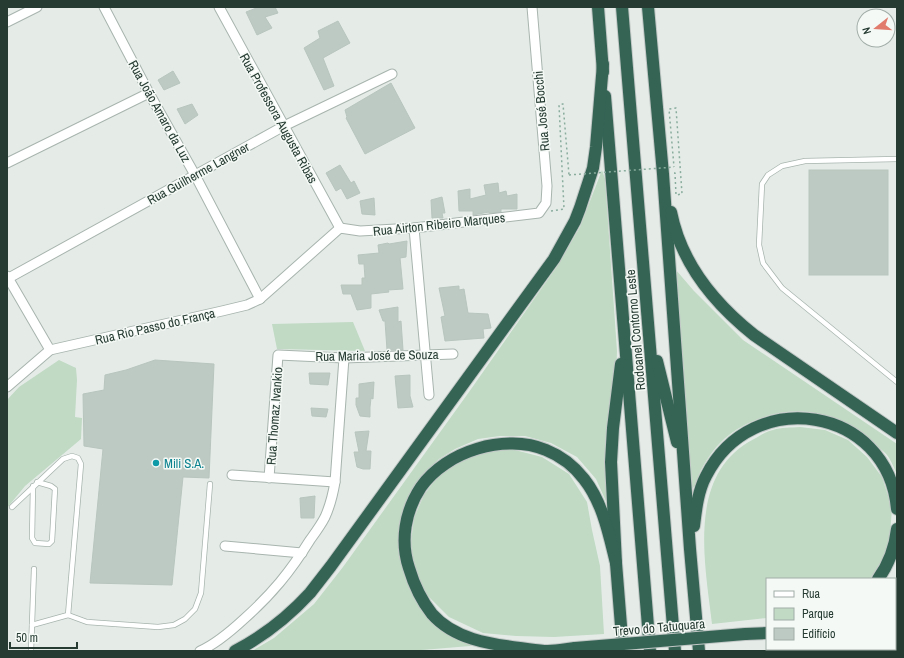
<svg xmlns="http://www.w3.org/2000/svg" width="904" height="658" font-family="'Archivo Narrow',sans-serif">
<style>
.green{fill:#c0dac4}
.building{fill:#bdcac3;stroke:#b8c5be}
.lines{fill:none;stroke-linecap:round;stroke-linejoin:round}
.service-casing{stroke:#a8b4ae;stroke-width:6}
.minor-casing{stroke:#a8b4ae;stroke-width:11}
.motorway-casing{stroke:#c2c8c6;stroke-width:14}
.path{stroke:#89ac9d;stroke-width:1.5;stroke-dasharray:2 3;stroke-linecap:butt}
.service{stroke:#fff;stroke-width:4.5}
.minor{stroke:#fff;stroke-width:9}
.motorway{stroke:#356455;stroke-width:12}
.motorway-bridge-casing{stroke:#c2c8c6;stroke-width:14;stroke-linecap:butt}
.path-bridge{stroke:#89ac9d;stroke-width:1.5;stroke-dasharray:2 3;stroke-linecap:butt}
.motorway-bridge{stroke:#356455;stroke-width:12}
.culture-dot{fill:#0f9aa8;stroke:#f5f9f6;stroke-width:1.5}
.labels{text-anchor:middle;stroke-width:3;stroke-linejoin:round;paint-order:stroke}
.street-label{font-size:13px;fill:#263c33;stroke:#f5f9f6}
.culture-label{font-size:13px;fill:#0d838f;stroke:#f5f9f6;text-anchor:start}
</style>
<rect width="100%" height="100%" fill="#e5ece8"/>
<g class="green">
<path d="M602,170l3,9 12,172c0,28 -8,55 -11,83 -2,24 2,50 3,74l-13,-29 -19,-22 -26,-14 -26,-7h-25l-22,3 -23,10 -16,10 -16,16 -13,20 -8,22 12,77 59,50 -3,2 -60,5h-158l22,-13 40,-34 29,-37 126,-175 89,-127 22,-38z"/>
<path d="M676,270l18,21 49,49 154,104v30c-3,-6 -6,-14 -10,-19 -4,-5 -11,-9 -16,-14 -32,-27 -70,-38 -110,-23 -11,4 -22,9 -32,17 -12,9 -21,22 -28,35 -3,6 -3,14 -9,19z"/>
<polygon points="353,322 365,351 277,349 272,324"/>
<polygon points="59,360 76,368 77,380 75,417 82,418 81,439 25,486 7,508 7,400 19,387"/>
<path d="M800,427l25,3 23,10 19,17 15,20 10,31 -3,41 -19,30h-103v39l-55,6c-7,-61 -26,-150 42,-185 6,-3 12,-8 19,-9 8,-3 18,-2 27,-3z"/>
<polygon points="511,449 542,457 569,474 587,502 592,530 600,566 604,634 554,637 516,636 483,633 449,617 422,590 410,550 414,518 424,495 439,475 459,460 483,452"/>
</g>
<g class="building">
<polygon points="259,7 275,7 278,13 265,17 272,28 257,35 246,12"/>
<polygon points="338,21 350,43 323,58 334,86 324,90 304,48 320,38 318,31"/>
<polygon points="173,71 180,83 164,90 158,80"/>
<polygon points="391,83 415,128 365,154 346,118 347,117 345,110"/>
<polygon points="192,104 198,115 185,124 177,109"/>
<polygon points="340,165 351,183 354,181 360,193 347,199 341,188 336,191 326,173"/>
<rect x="809" y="170" width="79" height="105"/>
<polygon points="498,183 499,193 506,191 507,196 517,194 517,209 501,209 501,212 489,213 489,212 473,215 473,211 459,211 458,191 470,189 470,199 486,195 484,185"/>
<polygon points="442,197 445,213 442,213 443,218 432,218 431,200"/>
<polygon points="374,198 375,215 362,214 360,201"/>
<polygon points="407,241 406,257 400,258 403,289 388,290 389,292 371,294 371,308 357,310 351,294 343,294 341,285 362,285 362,278 365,278 364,264 359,264 358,255 379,253 378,245 388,243 389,244"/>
<polygon points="459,286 459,290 464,289 468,313 488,314 491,328 483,329 484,338 445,341 441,317 445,316 439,288"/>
<polygon points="398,307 398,322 401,321 403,350 387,350 385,321 383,321 379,310"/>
<polygon points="155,360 214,364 209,478 183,477 172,585 90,583 103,449 84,446 83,394 104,390 105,375 126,370"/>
<polygon points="309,373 330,373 328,385 310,384"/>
<polygon points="410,375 410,396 413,407 398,408 395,376"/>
<polygon points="374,382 373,399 371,398 370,407 370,417 360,416 356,405 356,398 359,398 359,384"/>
<polygon points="311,408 328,409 326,417 312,416"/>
<polygon points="369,431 366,451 371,451 370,469 363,469 357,467 354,452 359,452 355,432"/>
<polygon points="315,496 314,518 301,518 300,498"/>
</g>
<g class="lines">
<defs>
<g id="service">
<polyline points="897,159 805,161 782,166 768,175 762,184 759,245 763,263 782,288 897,382"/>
<polyline points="33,486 32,538 35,543 49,544 52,541 55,489 51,486 37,482"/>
<polyline points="12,507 63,459 72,456 78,458 81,464 68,615 32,625"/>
<polyline points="68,615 87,622 158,627 174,625 185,619 195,609 201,593 210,484"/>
<polyline points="31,651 34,569"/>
</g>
<g id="minor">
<polyline points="104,7 149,93 195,175 260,299"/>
<polyline points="219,7 340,228"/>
<polyline points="7,22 37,7"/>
<polyline points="7,163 149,93"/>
<polyline points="340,228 360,231 414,228 539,213 546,203 547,186 532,7"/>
<polyline points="414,228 429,395"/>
<polyline points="7,276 50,350"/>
<polyline points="7,279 284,126 392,74"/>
<polyline points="7,387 50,350 222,311 247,305 260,299 340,228"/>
<polyline points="232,475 335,482"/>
<polyline points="269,478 278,355 344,358 453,354"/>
<polyline points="225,546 302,553"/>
<path d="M200,651c16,-7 31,-20 44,-32 28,-25 46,-47 66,-79 5,-7 11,-15 15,-23 5,-11 8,-23 10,-35l9,-124"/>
</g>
<g id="motorway">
<polyline points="598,7 603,72"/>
<polyline points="622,7 675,651"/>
<polyline points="648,7 663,174 690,549 699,651"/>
<polyline points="605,96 650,651"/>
<path d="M671,212c10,51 44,92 83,123l143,98"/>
<polyline points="657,361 677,442"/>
<polyline points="621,364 613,428 611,462 616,563 623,651"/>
<path d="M694,526c2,-17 4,-35 12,-50 46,-91 182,-70 191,33"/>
<path d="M878,579c11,-15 17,-32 19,-50"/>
<polyline points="895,622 897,622"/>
<polyline points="745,634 767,633"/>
<path d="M575,648c-9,1 -18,3 -27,3 -9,0 -19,-2 -28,-3 -31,-4 -66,-9 -88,-34 -11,-14 -18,-29 -23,-46 -9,-27 -4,-57 12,-81 25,-36 84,-54 125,-37 15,6 28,16 38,29 19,24 25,56 32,84"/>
<path d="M235,651c27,-14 54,-35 75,-58 7,-9 14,-18 21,-27l223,-307 21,-38 5,-13 13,-40 3,-21 7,-83"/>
<polyline points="878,651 897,649"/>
</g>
</defs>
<use href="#service" class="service-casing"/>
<use href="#minor" class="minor-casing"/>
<use href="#motorway" class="motorway-casing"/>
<g class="path">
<polyline points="674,173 675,173 676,195 682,194 676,108 669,109 674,167"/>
<polyline points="551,211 564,209 559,105 563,104 569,175"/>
</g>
<use href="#service" class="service"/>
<use href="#minor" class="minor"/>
<use href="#motorway" class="motorway"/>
<defs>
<polyline id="motorway-bridge" points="575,648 745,634"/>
</defs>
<use href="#motorway-bridge" class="motorway-bridge-casing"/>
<polyline class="path-bridge" points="569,175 674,167"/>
<use href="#motorway-bridge" class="motorway-bridge"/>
</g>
<circle class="culture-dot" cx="156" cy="463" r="4"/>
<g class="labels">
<g class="street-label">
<text transform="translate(160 111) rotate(61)" y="5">Rua João Amaro da Luz</text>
<text transform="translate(541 111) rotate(-95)" y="5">Rua José Bocchi</text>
<text transform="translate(279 118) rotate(61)" y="5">Rua Professora Augusta Ribas</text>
<text transform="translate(198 173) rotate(-29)" y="5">Rua Guilherme Langner</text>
<text transform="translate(439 224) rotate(-6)" y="5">Rua Airton Ribeiro Marques</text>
<text transform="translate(155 326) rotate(-13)" y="5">Rua Rio Passo do França</text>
<text transform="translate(635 330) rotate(-95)" y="5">Rodoanel Contorno Leste</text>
<text transform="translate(377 355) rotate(-1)" y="5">Rua Maria José de Souza</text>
<text transform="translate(274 416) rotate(-86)" y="5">Rua Thomaz Ivankio</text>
<text transform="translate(659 627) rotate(-5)" y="5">Trevo do Tatuquara</text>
</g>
<g class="culture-label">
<text x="164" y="468">Mili S.A.</text>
</g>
</g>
<rect width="904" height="658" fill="none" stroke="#263c33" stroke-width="16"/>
<rect x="766" y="578" width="130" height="72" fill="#f5f9f6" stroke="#a2ada8"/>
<rect x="774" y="591" width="20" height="6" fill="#ffffff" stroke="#a2ada8"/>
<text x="802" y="598" font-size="12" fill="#263c33">Rua</text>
<rect x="774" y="608" width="20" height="12" fill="#c0dac4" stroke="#a2ada8"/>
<text x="802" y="618" font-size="12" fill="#263c33">Parque</text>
<rect x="774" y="628" width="20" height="12" fill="#bdcac3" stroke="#a2ada8"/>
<text x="802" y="638" font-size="12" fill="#263c33">Edifício</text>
<g transform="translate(876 28) rotate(253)"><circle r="19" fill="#f5f9f6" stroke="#a2ada8"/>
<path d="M0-3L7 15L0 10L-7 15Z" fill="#e17c6d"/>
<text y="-6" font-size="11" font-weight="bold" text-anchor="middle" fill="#263c33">N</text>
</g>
<path d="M10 642v6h67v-6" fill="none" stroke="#263c33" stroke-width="2"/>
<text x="16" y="642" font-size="12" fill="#263c33" stroke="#f5f9f6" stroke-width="3" paint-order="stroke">50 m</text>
</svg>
